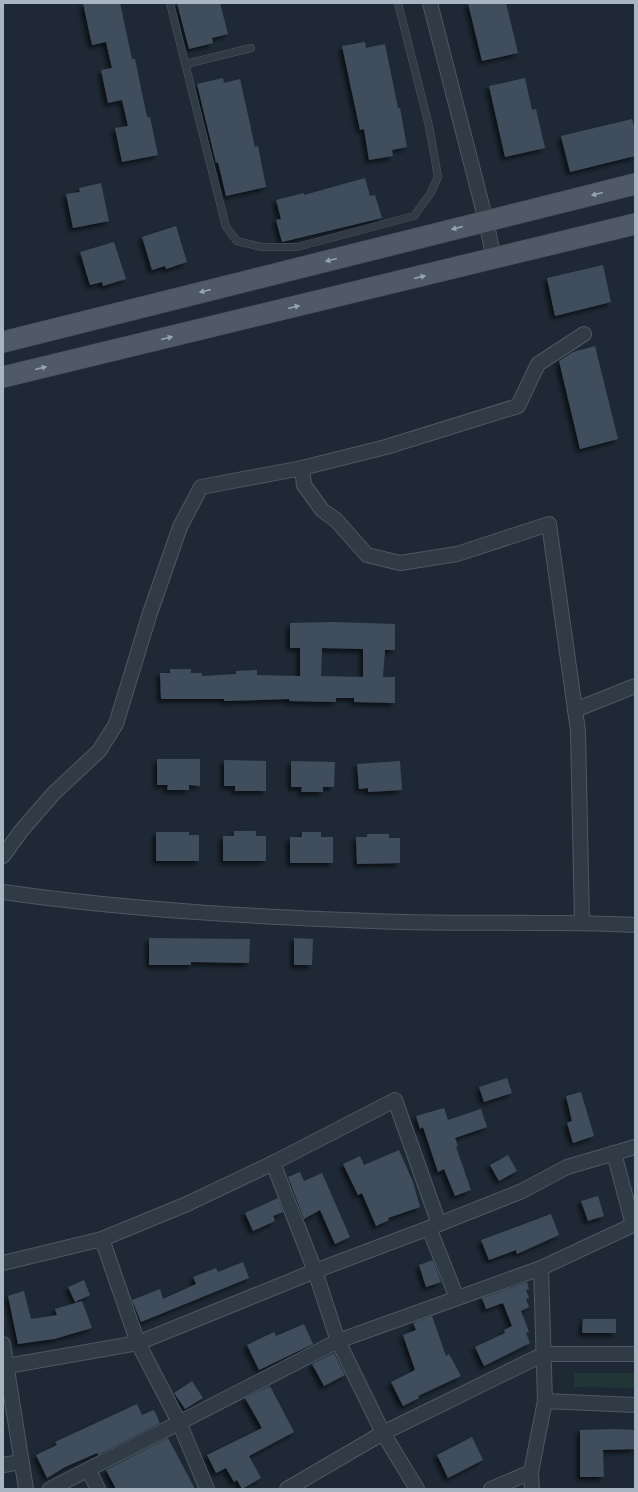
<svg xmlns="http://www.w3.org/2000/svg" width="638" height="1492" font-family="Arial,sans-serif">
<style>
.green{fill:#203536}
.building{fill:#404e5d;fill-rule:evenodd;filter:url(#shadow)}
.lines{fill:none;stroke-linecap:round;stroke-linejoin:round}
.lane-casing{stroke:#4e5864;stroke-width:8}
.street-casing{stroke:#4e5864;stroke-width:16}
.primary-casing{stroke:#3a444f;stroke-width:22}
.lane{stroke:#313b46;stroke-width:7}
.street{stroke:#313b46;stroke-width:14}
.primary{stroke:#4f5a66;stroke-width:21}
.oneway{fill:#98a3b0}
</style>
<defs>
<filter id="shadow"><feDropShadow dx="-3.5" dy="3.5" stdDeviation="2" flood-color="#0009"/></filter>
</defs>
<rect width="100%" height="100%" fill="#1e2935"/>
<polygon class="green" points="574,1373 635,1373 635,1388 574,1387"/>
<g class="building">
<polygon points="83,3 120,3 132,59 135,59 147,117 150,117 158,155 122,162 115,128 128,126 122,100 108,103 101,70 112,68 106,42 92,45"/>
<polygon points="177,3 220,3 228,34 212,38 213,43 189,49"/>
<polygon points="468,3 506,3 518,53 482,61"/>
<polygon points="365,42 366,48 385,44 398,108 400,108 407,147 392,150 393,156 369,160 364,129 360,130 342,46"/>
<polygon points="223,78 224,83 240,79 255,147 258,146 266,187 226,196 218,162 216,163 197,84"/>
<polygon points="525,78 532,110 536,109 545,148 505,157 489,86"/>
<polygon points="632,119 635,130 635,156 570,172 561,136"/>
<polygon points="365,178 370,196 375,195 382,218 282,242 276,220 281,219 276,200 304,193 304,195"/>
<polygon points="101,183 109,221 73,228 66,194 80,192 79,188"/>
<polygon points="176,226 187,262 166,269 165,266 152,270 142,237"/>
<polygon points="114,242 126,279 103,286 102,282 90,285 80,252"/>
<polygon points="603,265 611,302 555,316 547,278"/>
<polygon points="595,346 618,439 580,449 559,361 573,352"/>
<path d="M333,622l62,2v26h-10l-2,27h12v26l-41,-1v-4h-18v4l-47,-1v-2l-65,2v-2h-63l-1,-26h10v-4h21v4h11v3l34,-2v-3l21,-1v5l43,1v-28h-10v-25zM322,648l41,1v28l-42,-1z"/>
<polygon points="157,759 200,759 200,786 189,785 189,790 167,790 168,785 157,785"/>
<polygon points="224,760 266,761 266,791 235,791 235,786 224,786"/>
<polygon points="291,761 335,762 334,787 323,787 323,792 301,792 302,787 291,787"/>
<polygon points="400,761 402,790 368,792 368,788 359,789 357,764"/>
<polygon points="234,831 256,831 256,836 266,836 266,861 223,861 223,836 234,836"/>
<polygon points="156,832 189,832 189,835 199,835 199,861 156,861"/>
<polygon points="302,832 321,832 321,837 333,837 333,863 290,863 290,837 302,837"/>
<polygon points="367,834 389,834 389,838 400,838 400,863 357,864 356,837 367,837"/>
<polygon points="149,938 250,939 249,963 191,962 191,965 149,965"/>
<polygon points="294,938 313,939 312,965 294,965"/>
<polygon points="507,1078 512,1093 484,1102 479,1087"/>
<polygon points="581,1092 594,1136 573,1143 567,1123 572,1121 566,1096"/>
<polygon points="444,1108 448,1120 481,1109 487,1127 455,1138 458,1146 456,1147 471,1190 455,1196 444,1169 438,1172 423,1127 420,1129 416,1116"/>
<polygon points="399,1150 413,1182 420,1207 388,1218 389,1220 376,1226 362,1193 358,1195 343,1164 360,1156 364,1165"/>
<polygon points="508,1155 517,1171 499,1181 490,1165"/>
<polygon points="300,1172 304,1181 322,1173 350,1237 335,1244 320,1210 304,1219 288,1177"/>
<polygon points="598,1196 604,1216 588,1221 581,1201"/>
<polygon points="278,1198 283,1212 273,1216 275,1221 253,1231 245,1213"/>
<polygon points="551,1214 559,1235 517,1254 516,1250 489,1260 481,1240"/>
<polygon points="433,1260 441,1282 426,1287 419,1265"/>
<polygon points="243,1262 249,1278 141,1322 132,1300 160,1289 163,1299 196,1284 193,1277 216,1268 218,1272"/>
<polygon points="84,1280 90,1295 75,1302 68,1287"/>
<polygon points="527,1282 529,1289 526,1290 529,1298 526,1299 529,1307 521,1311 529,1332 526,1333 530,1343 484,1366 475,1347 505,1333 504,1330 512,1326 503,1303 486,1309 482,1298"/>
<polygon points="24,1291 31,1319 57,1315 55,1309 82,1301 92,1328 54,1339 18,1344 8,1296"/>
<polygon points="432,1316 446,1356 449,1354 461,1376 418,1396 419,1398 403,1406 391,1382 415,1370 403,1335 416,1330 413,1323"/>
<polygon points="583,1319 616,1319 616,1333 582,1333"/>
<polygon points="304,1324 313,1344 259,1370 247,1345 274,1332 276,1336"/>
<polygon points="334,1353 345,1375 324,1386 312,1364"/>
<polygon points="192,1381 203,1398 185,1409 174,1393"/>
<polygon points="270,1386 294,1432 249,1456 261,1478 242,1489 237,1480 234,1482 226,1468 216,1473 207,1455 262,1428 245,1398"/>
<polygon points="137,1404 142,1415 154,1410 160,1423 98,1455 97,1453 65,1467 47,1478 36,1455 57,1445 55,1442"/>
<polygon points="615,1429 635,1430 635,1449 603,1450 604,1477 580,1477 580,1430"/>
<polygon points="472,1437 483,1460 448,1478 437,1455"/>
<polygon points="168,1438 195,1489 116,1489 106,1470"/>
</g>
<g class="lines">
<defs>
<g id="lane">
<polyline points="170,3 226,227 237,241 262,247 297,247 414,216 430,194 438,177 429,126 398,3"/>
<polyline points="186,64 251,48"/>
</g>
<g id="street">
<polyline points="430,3 486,221 494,259"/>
<polyline points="302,468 386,447 518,406 538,364 584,334"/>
<polyline points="575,710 635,686"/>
<polyline points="3,856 21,831 54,793 99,751 116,724 150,613 180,527 201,487 302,468 304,485 322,510 336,520 367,555 400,563 457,554 549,524 578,731 582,922"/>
<path d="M3,892c133,19 269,26 403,30 76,2 153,-1 229,3"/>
<polyline points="273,1163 315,1271 429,1228 522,1191 567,1167 635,1147"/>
<polyline points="429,1228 457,1298"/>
<polyline points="102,1239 187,1204 273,1163 395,1100 439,1224"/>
<polyline points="3,1263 102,1239 138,1343 179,1422 207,1489"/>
<polyline points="541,1268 633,1225 614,1153"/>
<polyline points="3,1344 26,1489"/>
<polyline points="7,1366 138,1343 315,1271 338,1341 383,1433 417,1489"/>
<polyline points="3,1465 21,1462"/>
<polyline points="89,1471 98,1489"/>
<polyline points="50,1489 338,1341 541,1268 545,1401"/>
<polyline points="287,1489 383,1433 544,1354 635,1354"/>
<polyline points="491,1489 531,1472"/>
<polyline points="532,1489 531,1472 545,1401 635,1405"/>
</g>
<g id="primary">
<polyline points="3,342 635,184"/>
<polyline points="3,377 635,224"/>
</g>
</defs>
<use href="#lane" class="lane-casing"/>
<use href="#street" class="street-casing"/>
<use href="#primary" class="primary-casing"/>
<use href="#lane" class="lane"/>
<use href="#street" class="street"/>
<use href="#primary" class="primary"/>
</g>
<defs><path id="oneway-solid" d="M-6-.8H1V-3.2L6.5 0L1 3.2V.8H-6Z"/></defs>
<g class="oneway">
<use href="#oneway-solid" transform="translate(597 194) rotate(166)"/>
<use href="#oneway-solid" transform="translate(457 228) rotate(166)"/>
<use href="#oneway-solid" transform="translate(331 260) rotate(166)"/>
<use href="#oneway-solid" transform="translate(420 277) rotate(-14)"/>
<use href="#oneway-solid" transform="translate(205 291) rotate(166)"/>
<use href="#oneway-solid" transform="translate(294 307) rotate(-14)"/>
<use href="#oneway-solid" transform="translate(167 338) rotate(-14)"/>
<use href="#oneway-solid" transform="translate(41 368) rotate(-14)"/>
</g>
<rect width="638" height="1492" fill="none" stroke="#aab5c3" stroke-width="8"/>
</svg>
